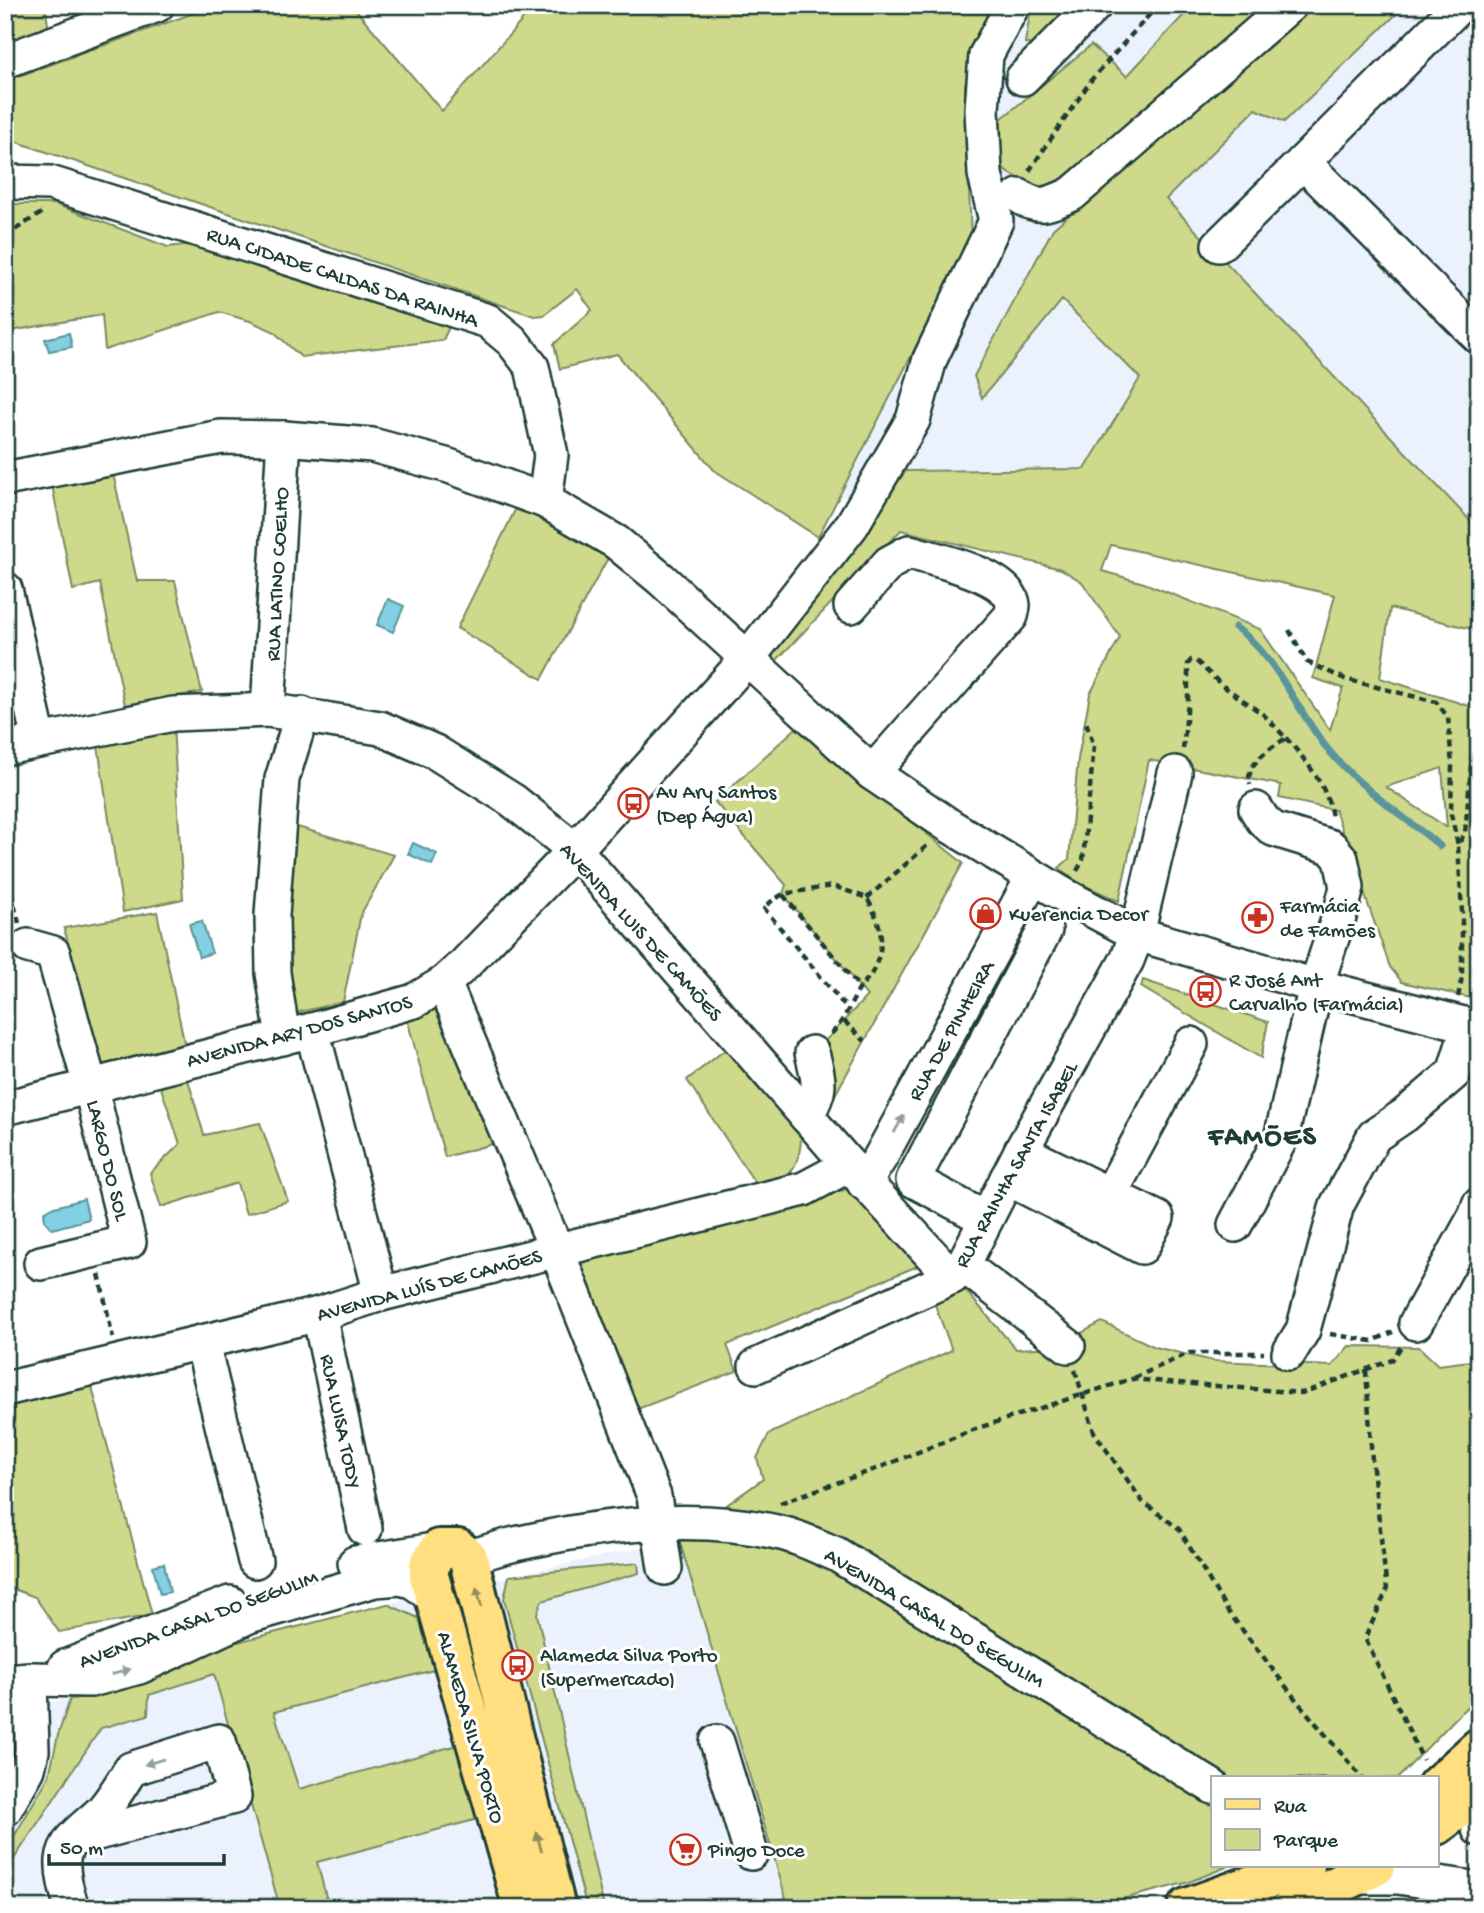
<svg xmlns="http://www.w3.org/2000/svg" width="1484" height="1913" font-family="'Gochi Hand',sans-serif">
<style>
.built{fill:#ecf2fd}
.green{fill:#ced98c;stroke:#768b60;stroke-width:2;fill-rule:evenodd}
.water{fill:#82d0e1;stroke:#5a959c;stroke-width:2}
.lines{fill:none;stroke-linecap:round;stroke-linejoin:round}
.stream{stroke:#5a959c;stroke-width:7}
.minor-casing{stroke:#1f3d34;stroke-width:38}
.major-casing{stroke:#1f3d34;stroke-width:44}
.path{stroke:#1f3d34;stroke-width:4.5;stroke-dasharray:7 5;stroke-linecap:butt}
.minor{stroke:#fff;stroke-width:33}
.major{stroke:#ffdf80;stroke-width:38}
.oneway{fill:#8f9e9a}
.oneway2{fill:#8f8e5a}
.labels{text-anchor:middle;stroke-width:6;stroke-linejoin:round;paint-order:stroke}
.street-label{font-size:21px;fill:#1f3d34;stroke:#fff}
.poi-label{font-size:21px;fill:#1f3d34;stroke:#fff;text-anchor:start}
.district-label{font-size:28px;font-weight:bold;letter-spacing:2px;fill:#1f3d34;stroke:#fff}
</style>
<rect width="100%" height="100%" fill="#fff"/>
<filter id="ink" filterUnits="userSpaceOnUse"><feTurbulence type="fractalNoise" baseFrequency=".0143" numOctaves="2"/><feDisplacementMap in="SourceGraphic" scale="14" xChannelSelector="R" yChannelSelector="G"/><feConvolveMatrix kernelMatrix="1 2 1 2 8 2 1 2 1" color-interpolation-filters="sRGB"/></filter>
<g filter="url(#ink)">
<g class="built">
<polygon points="994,5 1479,5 1479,631 1335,595 1111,545 881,506 839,495 971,240 965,84"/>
<polygon points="679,1539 789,1908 5,1908 5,1707 91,1697 147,1679 222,1646 402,1600"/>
</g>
<g class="green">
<polygon points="5,5 45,5 49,31 5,46"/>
<polygon points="216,5 352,5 442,111 526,16 532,5 994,5 965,84 971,240 818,537 714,470 617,354 560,369 554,344 592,310 577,289 544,315 534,316 5,138 5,81"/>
<polygon points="1038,5 1079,5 1037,47 1025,43 1030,14"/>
<polygon points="1193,5 1266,5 1059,181 1041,190 1005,171 994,145 1001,119 1091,45 1127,76"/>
<path d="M1305,5h101l-122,117 -28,-13 -90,90 313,331v101l-89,-23 -10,70 99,31v203l-8,-5v91l-69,-16 -12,-15 -55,-157 -56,-12 2,-13 -132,-25 -30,141 -40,-18 -20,-15 10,-9 9,-100 12,-65 30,-57 -38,-55 -21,-13 -160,-39 -125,131 -7,-9 137,-181 179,-2 55,-91 -78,-78 -80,98 -8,-22 79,-147zM1111,545l224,50 -22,83 30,10 -13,42 -70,-101 -116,-46 -42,-12zM1442,768l5,59h-1l-60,-40z"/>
<polygon points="5,204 55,204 168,247 192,244 449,327 443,340 301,357 273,331 250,321 219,312 105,350 102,315 5,332"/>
<polygon points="112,469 137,581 175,581 202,692 125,705 100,583 73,590 51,480"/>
<polygon points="517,506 574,531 609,556 542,679 457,628"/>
<polygon points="173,724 183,899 123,912 98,746"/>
<polygon points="796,728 963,863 829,1106 823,1043 867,996 783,894 786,885 715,802"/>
<polygon points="287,824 394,855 361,914 343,1002 286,1015"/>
<polygon points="157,912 185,1046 101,1065 64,928"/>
<polygon points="1143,980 1268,1022 1261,1058 1141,987"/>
<polygon points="434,1007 496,1143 445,1157 407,1019"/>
<path d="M726,1049l75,88c-1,32 -13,45 -44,49l-70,-106z"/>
<polygon points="187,1076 204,1135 260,1123 288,1201 246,1214 237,1183 161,1207 150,1173 180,1144 160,1085"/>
<polygon points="852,1188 920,1265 727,1345 737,1371 635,1410 578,1260 679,1232"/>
<polygon points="965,1290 1016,1349 1055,1347 1102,1322 1155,1347 1213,1361 1332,1366 1349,1346 1419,1347 1438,1365 1479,1360 1479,1694 1398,1778 1213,1778 1213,1866 1229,1866 1189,1882 1087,1908 758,1908 757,1905 786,1898 679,1539 763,1479 757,1458 769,1434 952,1350 934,1302"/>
<polygon points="91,1383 152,1615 59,1632 35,1597 5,1586 5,1404"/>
<polygon points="638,1563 639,1573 542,1601 537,1614 604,1908 587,1908 504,1599 509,1576"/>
<polygon points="387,1604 421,1619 437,1669 274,1712 299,1789 461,1744 478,1819 317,1862 329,1908 280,1908 214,1674 149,1695 148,1715 101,1728 12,1862 5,1859 5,1852 49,1776 58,1735 70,1699 91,1697 147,1679 222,1646"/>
<polygon points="1383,1901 1438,1908 1350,1908 1363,1902"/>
</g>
<g class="water">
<polygon points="69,333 72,347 49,351 45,339"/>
<polygon points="388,599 404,606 393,632 377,625"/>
<polygon points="413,843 437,854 432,865 408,854"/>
<polygon points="202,921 212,953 199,957 189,924"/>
<polygon points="84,1199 89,1219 52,1229 45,1221 44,1212 51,1208"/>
<polygon points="164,1563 170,1592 160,1594 153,1566"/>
</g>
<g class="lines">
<g class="stream">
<path d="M1235,627c42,29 60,81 91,120 31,39 76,68 114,99"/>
<polyline points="1477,873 1479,875"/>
</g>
<defs>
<g id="minor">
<polyline points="1460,5 1303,162 1479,337"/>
<polyline points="5,61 157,5"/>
<polyline points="1023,78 1095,5"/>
<polyline points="5,182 50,183 488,321 512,341 532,367 551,455 545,501"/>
<path d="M1019,196c21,15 32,7 53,-2l218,-189"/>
<polyline points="1219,245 1303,162"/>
<polyline points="5,479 221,437 284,438 372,445 449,466 545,501 616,542 661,579 872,773 950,826 1064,895 1137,934 1316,986 1479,1028"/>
<polyline points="5,589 39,740"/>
<path d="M851,606l38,-43 20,-11c25,7 101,23 104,53 0,4 -1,7 -2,11l-139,157"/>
<polyline points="268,710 284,438"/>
<polyline points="5,748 173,714 268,710 380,728 435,752 512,800 575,850 849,1165 952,1277"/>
<polyline points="28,946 53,953 90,1085 129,1242 41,1263"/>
<polyline points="444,983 557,1251 654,1496 665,1568"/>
<polyline points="312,1030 381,1294"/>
<polyline points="283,1038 273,973 272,915 282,779 302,714"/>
<polyline points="5,1108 312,1030 414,1001 444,983 465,964 575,850 747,659 852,525 913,420 930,359 996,221 985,174 982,109 986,55 1013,5"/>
<path d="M806,1116c16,-25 14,-34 6,-63"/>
<polyline points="1007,1178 1142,1247 1157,1218 1021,1151"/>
<polyline points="864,1183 880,1158 1033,877"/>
<polyline points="1109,1196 1191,1044"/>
<polyline points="986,1219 913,1180 1045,930"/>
<polyline points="1235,1225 1281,1138 1316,986 1341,911 1347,887 1341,859 1331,847 1273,829 1263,820 1256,809"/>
<polyline points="963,1265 1068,1346"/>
<polyline points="319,1314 365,1529"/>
<polyline points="1416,1323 1476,1215 1479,1205"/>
<polyline points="202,1342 255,1561"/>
<polyline points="1289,1353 1303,1330 1337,1205 1374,1136 1405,1115 1454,1073 1469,1025"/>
<polyline points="756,1366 952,1277 963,1265 1021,1151 1127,960 1137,934 1175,773"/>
<polyline points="5,1389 319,1314 381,1294 804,1189 849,1165"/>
<path d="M468,1557c18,-4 35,-11 52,-14 83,-19 177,-30 261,-10 18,4 37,14 55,21l377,233"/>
<polyline points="355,1563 439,1549"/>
<polyline points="65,1667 230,1603"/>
<polyline points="5,1681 30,1679 91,1680 139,1667 249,1616 375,1580 400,1578 412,1581 435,1597"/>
<polyline points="717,1742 751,1853"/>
<polyline points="5,1809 28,1769 32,1751 30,1679"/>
<polyline points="1479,1815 1479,1829"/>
<path d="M71,1840l163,-43 -15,-56 -88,28c-9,14 -17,28 -28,41 -14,15 -38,27 -40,50 -1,16 4,32 9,48"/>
<polyline points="1355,1877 1398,1877 1479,1889"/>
</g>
<g id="major">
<polyline points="1437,1786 1479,1748"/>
<polyline points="1437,1825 1479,1793"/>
<polyline points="523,1908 429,1576 429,1565 439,1549 458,1549 468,1557 556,1908"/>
<polyline points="1187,1908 1305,1866"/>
<polyline points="1292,1908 1376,1866"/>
</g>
</defs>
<use href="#minor" class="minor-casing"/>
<use href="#major" class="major-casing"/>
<g class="path">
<polyline points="1029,171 1092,79 1158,5"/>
<polyline points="5,236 43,212"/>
<polyline points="1289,630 1307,662 1345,679 1436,702 1448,717 1452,765 1451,814 1458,845"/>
<path d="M1286,738c21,24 42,48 46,80"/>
<path d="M1183,749l5,-47v-38l3,-4h4l28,26 41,29 22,23c-15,10 -42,26 -36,47"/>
<polyline points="5,870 19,923"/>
<polyline points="1077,871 1083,860 1094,746 1086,722"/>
<polyline points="783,895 860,988"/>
<polyline points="867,898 929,844"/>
<polyline points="1458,997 1462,977 1462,912 1458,845 1465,833 1475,724"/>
<polyline points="844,1021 865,1041"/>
<path d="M831,1034c14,-14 19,-30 29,-46 4,-6 10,-11 13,-17 14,-29 8,-47 -6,-73l-34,-12 -50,8 -20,13 86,104"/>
<polyline points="99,1274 113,1338"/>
<polyline points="1330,1334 1372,1341 1393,1332"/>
<polyline points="1075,1370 1094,1432 1142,1501 1179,1529 1227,1610 1297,1701 1362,1778"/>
<polyline points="1366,1370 1372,1460 1387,1590 1365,1638 1423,1760"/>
<polyline points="1134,1378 1189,1353 1264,1353"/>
<polyline points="780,1503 876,1469 978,1428 1131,1379 1302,1393 1392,1360 1403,1344"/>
</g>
<use href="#minor" class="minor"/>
<use href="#major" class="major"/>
</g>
<defs><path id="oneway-solid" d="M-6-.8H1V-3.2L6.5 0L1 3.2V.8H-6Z" transform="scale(1.75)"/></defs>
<g class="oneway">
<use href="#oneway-solid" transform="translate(899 1124) rotate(-61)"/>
<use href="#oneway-solid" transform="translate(121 1672) rotate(-16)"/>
<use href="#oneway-solid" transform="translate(154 1762) rotate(163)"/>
</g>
<g class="oneway2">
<use href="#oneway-solid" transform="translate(479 1597) rotate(-105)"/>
<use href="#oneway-solid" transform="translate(539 1842) rotate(-105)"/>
</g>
</g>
<defs>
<symbol id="bus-ring" viewBox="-11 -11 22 22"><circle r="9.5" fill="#fff" stroke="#c8321e" stroke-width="1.5"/><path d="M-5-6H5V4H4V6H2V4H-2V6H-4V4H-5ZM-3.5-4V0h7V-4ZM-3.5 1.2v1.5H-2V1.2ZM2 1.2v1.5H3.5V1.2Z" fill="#c8321e"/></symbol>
<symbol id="shop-ring" viewBox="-11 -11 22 22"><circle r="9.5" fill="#fff" stroke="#c8321e" stroke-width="1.5"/><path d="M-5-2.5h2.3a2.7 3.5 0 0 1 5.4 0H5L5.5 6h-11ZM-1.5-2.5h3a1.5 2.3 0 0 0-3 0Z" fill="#c8321e"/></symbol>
<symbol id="pharmacy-ring" viewBox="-11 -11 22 22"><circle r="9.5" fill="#fff" stroke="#c8321e" stroke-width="1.5"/><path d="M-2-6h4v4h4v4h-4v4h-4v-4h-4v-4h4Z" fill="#c8321e"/></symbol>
<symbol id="supermarket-ring" viewBox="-11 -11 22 22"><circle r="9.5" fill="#fff" stroke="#c8321e" stroke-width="1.5"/><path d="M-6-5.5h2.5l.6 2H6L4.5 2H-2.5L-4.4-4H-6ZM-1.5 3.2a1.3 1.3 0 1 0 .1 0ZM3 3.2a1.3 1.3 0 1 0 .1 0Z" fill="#c8321e"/></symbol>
</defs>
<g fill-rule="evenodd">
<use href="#bus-ring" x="616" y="786" width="35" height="35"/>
<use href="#shop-ring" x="968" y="896" width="35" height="35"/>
<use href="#pharmacy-ring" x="1240" y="900" width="35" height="35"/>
<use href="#bus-ring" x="1188" y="974" width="35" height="35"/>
<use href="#bus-ring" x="500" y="1648" width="35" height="35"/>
<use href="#supermarket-ring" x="668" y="1832" width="35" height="35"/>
</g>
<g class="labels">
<g class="street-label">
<text transform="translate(343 276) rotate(18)" y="7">RUA CIDADE CALDAS DA RAINHA</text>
<text transform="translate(276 574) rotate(-87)" y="7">RUA LATINO COELHO</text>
<text transform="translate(642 931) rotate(48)" y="7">AVENIDA LUIS DE CAMÕES</text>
<text transform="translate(299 1030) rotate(-15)" y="7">AVENIDA ARY DOS SANTOS</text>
<text transform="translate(950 1030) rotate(-61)" y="7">RUA DE PINHEIRA</text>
<text transform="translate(109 1160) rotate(76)" y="7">LARGO DO SOL</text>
<text transform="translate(1015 1164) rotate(-61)" y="7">RUA RAINHA SANTA ISABEL</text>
<text transform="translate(429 1284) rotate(-15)" y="7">AVENIDA LUÍS DE CAMÕES</text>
<text transform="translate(342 1421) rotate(78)" y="7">RUA LUISA TODY</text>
<text transform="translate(935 1617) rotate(31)" y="7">AVENIDA CASAL DO SEGULIM</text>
<text transform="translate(198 1618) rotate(-20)" y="7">AVENIDA CASAL DO SEGULIM</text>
<text transform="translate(472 1727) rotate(74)" y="7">ALAMEDA SILVA PORTO</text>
</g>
<g class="poi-label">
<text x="656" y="798">Av Ary Santos<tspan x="656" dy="24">(Dep Água)</tspan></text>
<text x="1280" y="912">Farmácia<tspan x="1280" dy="24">de Famões</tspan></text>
<text x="1009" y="920">Kuerencia Decor</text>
<text x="1229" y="986">R José Ant<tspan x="1229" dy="24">Carvalho (Farmácia)</tspan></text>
<text x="540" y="1661">Alameda Silva Porto<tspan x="540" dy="24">(Supermercado)</tspan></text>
<text x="708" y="1856">Pingo Doce</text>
</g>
<g class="district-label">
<text x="1263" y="1144">FAMÕES</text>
</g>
</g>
<rect width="1484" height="1913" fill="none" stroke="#fff" stroke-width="28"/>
<rect x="14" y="14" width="1456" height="1885" fill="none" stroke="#1f3d34" stroke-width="2.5" filter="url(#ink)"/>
<rect x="1211" y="1776" width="228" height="91" fill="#ffffff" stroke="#a5b1ae" stroke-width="2"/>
<rect x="1225" y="1799" width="35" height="10" fill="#ffdf80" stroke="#a5b1ae" stroke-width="2"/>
<text x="1274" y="1812" font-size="21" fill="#1f3d34">Rua</text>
<rect x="1225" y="1829" width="35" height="21" fill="#ced98c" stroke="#a5b1ae" stroke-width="2"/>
<text x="1274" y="1846" font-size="21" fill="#1f3d34">Parque</text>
<path d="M49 1854v10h175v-10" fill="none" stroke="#1f3d34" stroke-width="3.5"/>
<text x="60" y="1854" font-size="21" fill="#1f3d34" stroke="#ffffff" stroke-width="5" paint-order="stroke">50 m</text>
</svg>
